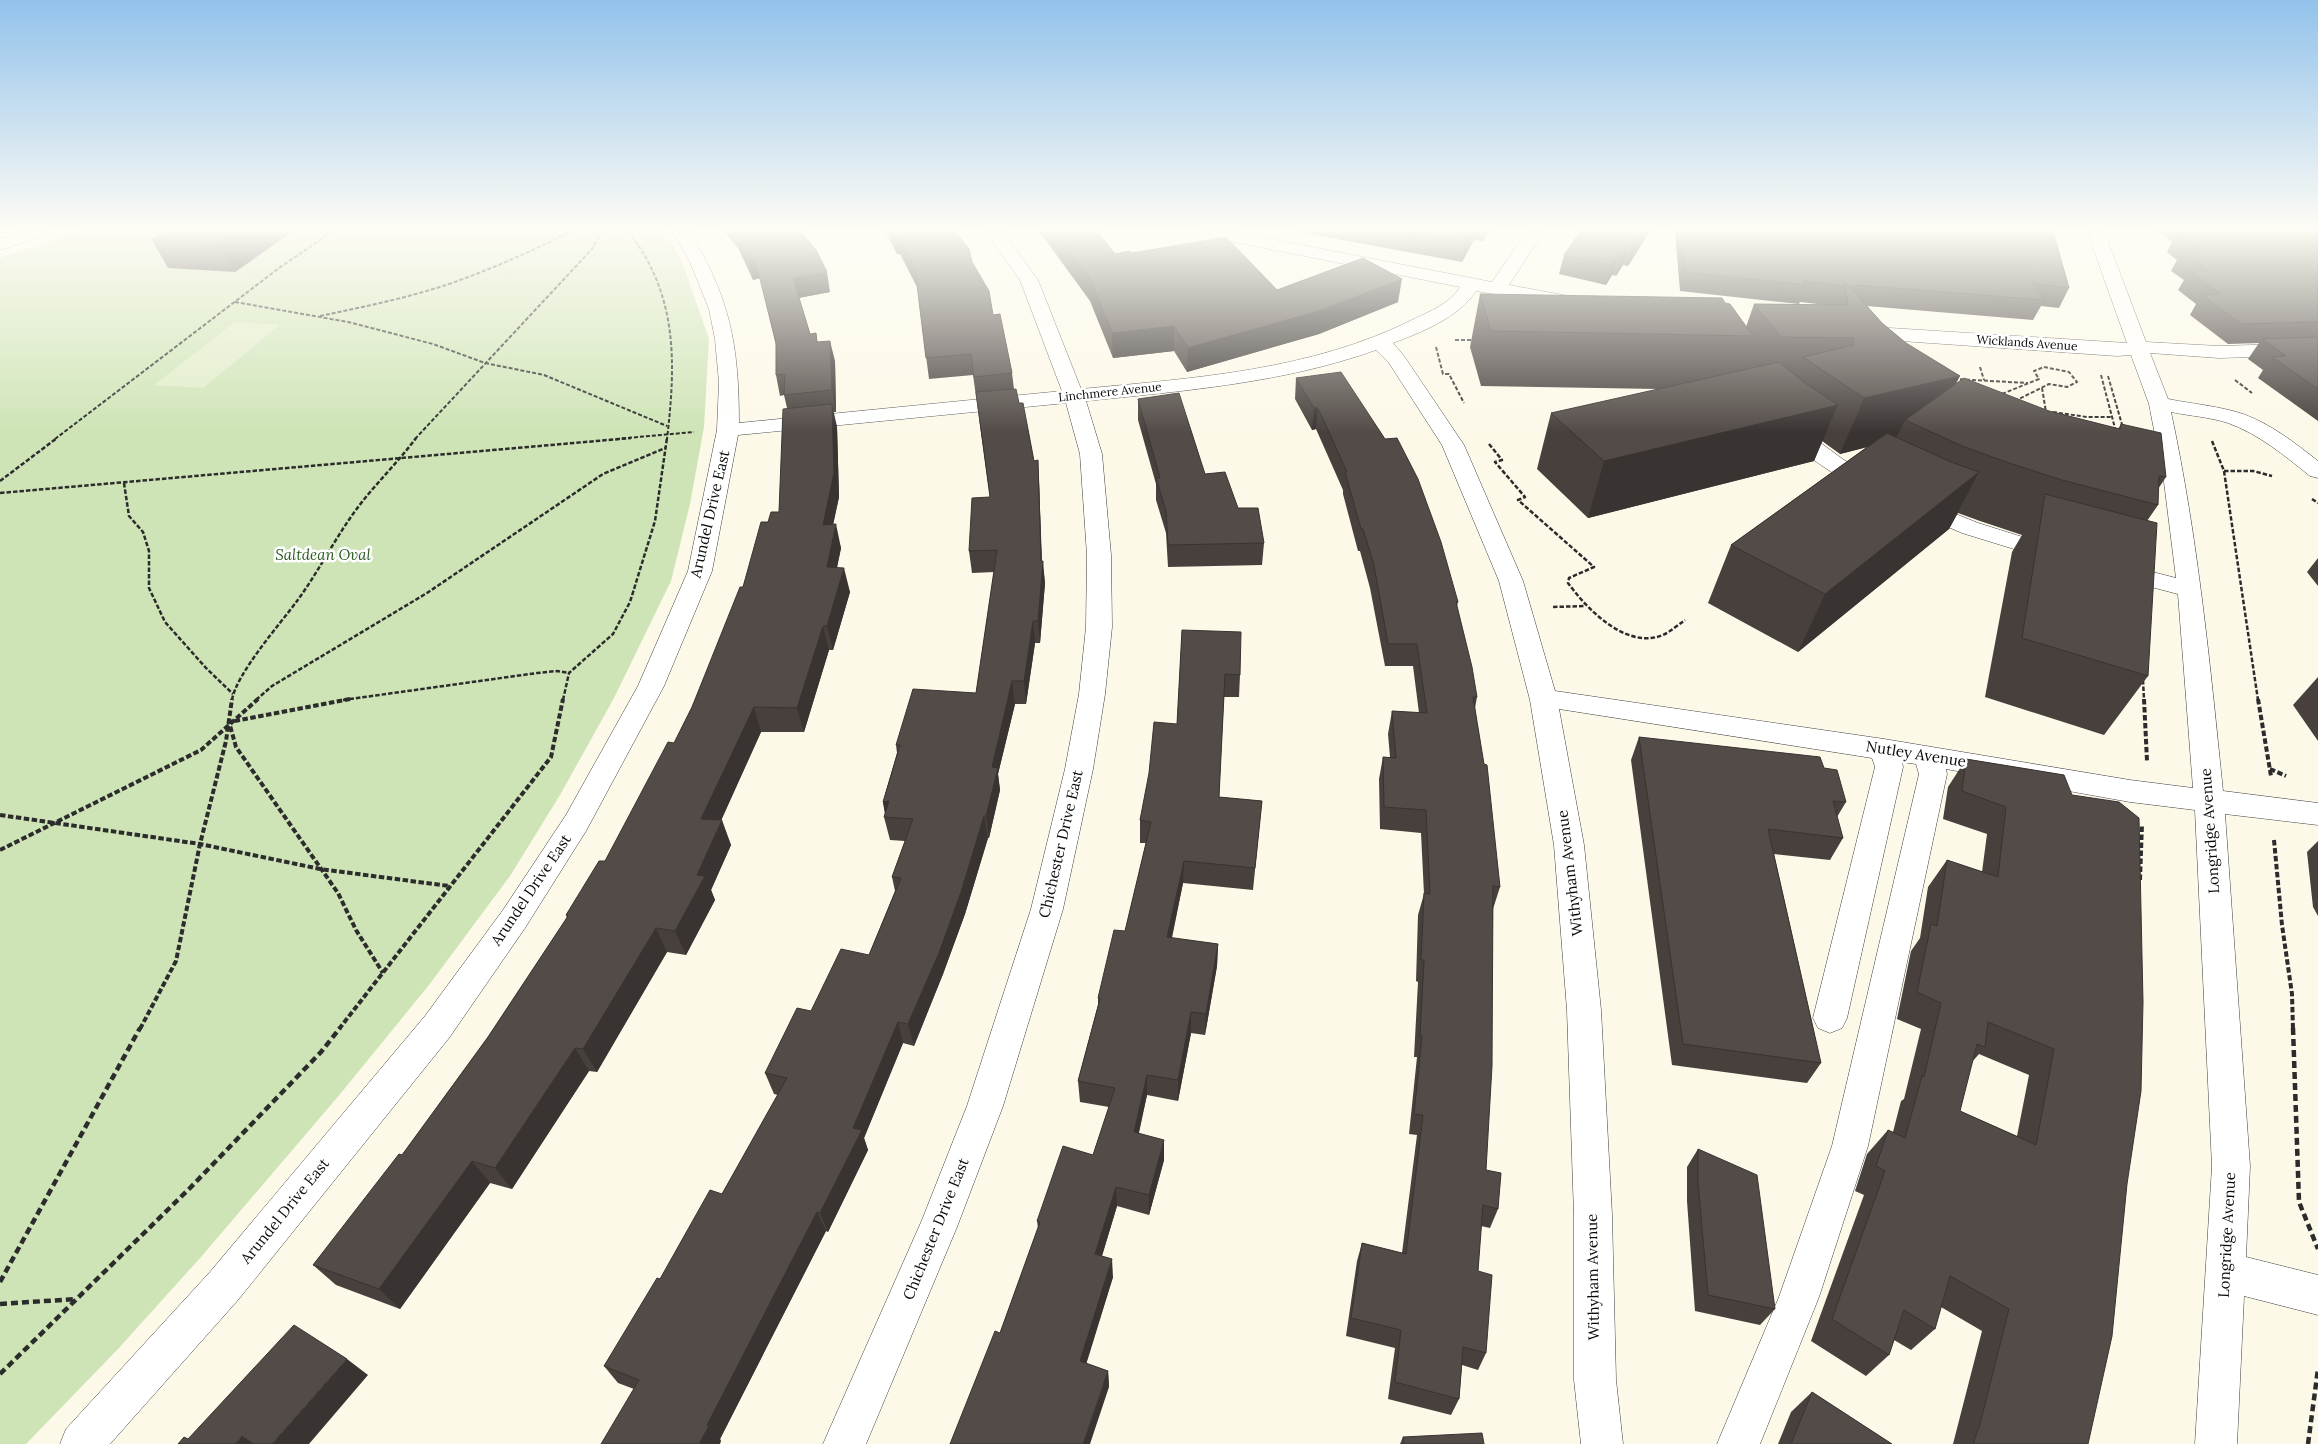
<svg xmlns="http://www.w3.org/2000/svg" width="2318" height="1444" font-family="Lora,serif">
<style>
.green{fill:#cee4b6}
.pitch{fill:#dfecc7}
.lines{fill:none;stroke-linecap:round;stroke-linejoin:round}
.minor-casing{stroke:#3d3d3d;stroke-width:1}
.path-far3{stroke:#2c2c2c;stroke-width:2;stroke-dasharray:4 2;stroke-linecap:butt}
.path-far2{stroke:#2c2c2c;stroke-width:2.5;stroke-dasharray:4.5 2;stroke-linecap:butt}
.path-far1{stroke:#2c2c2c;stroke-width:4;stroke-dasharray:5.5 2.5;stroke-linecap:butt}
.path{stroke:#2c2c2c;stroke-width:4.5;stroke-dasharray:7 4;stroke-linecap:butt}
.minor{fill:#fff;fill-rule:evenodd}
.wall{fill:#47403d;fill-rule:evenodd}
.shaded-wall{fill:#393432}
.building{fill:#524b47;stroke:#393432;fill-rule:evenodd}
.labels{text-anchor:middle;stroke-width:5;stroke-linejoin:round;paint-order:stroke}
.far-street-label{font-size:12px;fill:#0a0a0a;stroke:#fff}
.street-label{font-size:15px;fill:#0a0a0a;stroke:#fff}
.park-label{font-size:15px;font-style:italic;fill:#2d5b21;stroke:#fff}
</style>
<rect width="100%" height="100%" fill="#fdf9e9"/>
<polygon class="green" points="81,231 660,231 673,246 682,262 709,339 704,427 690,504 671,581 614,698 560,795 510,876 429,985 341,1093 201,1257 118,1349 26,1444 0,1444 0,258"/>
<polygon class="pitch" points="235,322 280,325 203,388 154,385"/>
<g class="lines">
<defs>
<g id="minor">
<polygon points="24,231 48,231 46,235 0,250 0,239"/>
<path d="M672,231h17c41,66 50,114 50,192l323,-32 -42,-111 -35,-49h17l36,49 43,109c113,-11 230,-18 333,-70 16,-8 36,-15 46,-32l-261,-52 -2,-4h32l263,51 35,-51h17l-35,54 65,12 2,4 -2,4 -7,2 -91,-16c-18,27 -54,41 -83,52l11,13 60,89 59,136 32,110 329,48 246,41 63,8 -15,-194 -69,-18 -3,-5 3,-5 9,-3 58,15 -12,-96 -15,-78 -18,-49 -14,1 -259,-18 -7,-2 -3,-4 3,-4 7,-2 269,17 -40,-112h17l42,111 73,4 99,-3v12l-99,3 -69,-5 18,46c25,5 51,7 75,15 28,10 52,29 75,47v17l-8,-2c-25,-20 -51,-42 -82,-53 -18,-6 -38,-7 -57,-11 27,126 39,252 52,379l95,12v22l-93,-11 25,352 -4,91 72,18v40l-74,-19 -7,148h-42l17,-278 -17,-356 -65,-8 -184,-33 1,5 -79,372 -49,151 -59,147h-43l62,-147 53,-151 87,-372 -3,-10 -14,-2 1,5 -56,251 -5,10 -12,5 -12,-5 -5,-10 62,-251 -3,-9 -313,-49 25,136 17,165 11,205 4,165 7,64h-42l-7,-64v-165l-7,-205 -13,-165 -24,-145 -31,-119 -57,-136 -53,-82 -13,-13c-92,33 -193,41 -290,51l16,53 9,101 1,72 -7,67 -12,75 -30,140 -60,197 -46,121 -91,217h-43l99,-224 45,-114 64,-197 34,-140 14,-75 7,-67 1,-72 -7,-101 -14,-51 -328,32 -26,136 -48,115 -78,145 -61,97 -76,110 -211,262 -128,144h-50l6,-15 144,-157 215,-256 78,-106 63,-95 72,-129 50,-115 29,-141 2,-48 -4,-43 -6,-30 -19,-47z"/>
<path d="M1788,424l8,1 48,35 37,20 3,5 -3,5c-25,6 -80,-40 -101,-55l-3,-5 3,-5z"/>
<polygon points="1919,499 1978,523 2061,549 2065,554 2061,559 2053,561 1962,533 1911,511 1908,506 1911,501"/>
</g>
</defs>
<use href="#minor" class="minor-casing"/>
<g class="path-far3">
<path d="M628,231c50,64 48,131 39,208"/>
<polyline points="235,302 348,322 433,344 485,363 544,375 667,426"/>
<path d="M320,316c43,-9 87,-18 129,-32 43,-15 83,-33 123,-53"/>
<polyline points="1455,340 1471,340"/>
<polyline points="1436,347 1443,374 1449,374 1464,403"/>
<polyline points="1980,367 1984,380"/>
<path d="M2044,367l25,5 8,10 -10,5 -18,-3 -34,17 8,5 -4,5 -19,-4 -19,-12c6,-6 14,-4 21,-1l37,-15 -5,-8z"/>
<polyline points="2101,375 2116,432"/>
<polyline points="2108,376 2123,428"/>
<polyline points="1954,379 2028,383"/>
<polyline points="2235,380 2252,393"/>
<polyline points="2042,388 2046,412"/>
<polyline points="2053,412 2087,417 2112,417"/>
<polyline points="55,439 279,268 333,231"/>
<polyline points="415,439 592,249 602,231"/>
<polyline points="616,439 694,432"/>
</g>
<g class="path-far2">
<polyline points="2212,441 2224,471 2258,700"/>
<path d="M1489,444l13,16 -7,2 30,35 -7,3 76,67 -25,11 -1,5c19,26 58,67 95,52 7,-3 15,-10 22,-15"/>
<polyline points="2224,471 2253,471 2272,476"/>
<polyline points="0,481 57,438"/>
<polyline points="124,483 129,516 143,532 149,551 149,588 165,622 206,668 233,694"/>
<polyline points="0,493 631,438"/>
<polyline points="2312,499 2318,503"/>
<polyline points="1553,607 1585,606"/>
<polyline points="2143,680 2144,700"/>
<path d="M232,700c4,-26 48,-76 65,-99 20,-27 36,-59 56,-87 19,-27 43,-49 63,-76"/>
<polyline points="256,700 272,686 427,593 603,474 665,448"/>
<polyline points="343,700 537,673 557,671 569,673"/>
<polyline points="563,700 569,673 613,634 630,602 655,521 667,438"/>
</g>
<g class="path-far1">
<polyline points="350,699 229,722 236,747 338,893 356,930 383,973"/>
<polyline points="2144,699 2147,761"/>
<polyline points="2258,699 2271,776"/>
<polyline points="2270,769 2286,776"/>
<polyline points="0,815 200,844 320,869 449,886"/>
<polyline points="2274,840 2282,925 2292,994 2293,1029"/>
<polyline points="0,850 201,750 258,699"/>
<polyline points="2140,880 2142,824"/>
<polyline points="140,1029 176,961 200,844 226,741 232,699"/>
<polyline points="339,1029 551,757 563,699"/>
</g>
<g class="path">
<polyline points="2293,1028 2299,1202 2318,1249"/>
<polyline points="0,1282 140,1028"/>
<polyline points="0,1304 76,1299"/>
<polyline points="0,1374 190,1188 321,1052 340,1028"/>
<polyline points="2308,1444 2318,1369"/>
</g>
<use href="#minor" class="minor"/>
</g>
<g class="wall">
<polygon points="293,231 235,272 168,268 152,240"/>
<polygon points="724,231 800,231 830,292 799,298 810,334 818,342 835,361 836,412 833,412 837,427 839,497 833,524 841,548 837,567 850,592 833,650 829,650 804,732 761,732 721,820 731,845 711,890 715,900 686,955 667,952 597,1072 589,1071 512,1189 490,1183 400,1309 336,1285 313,1265 402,1155 488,1037 567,918 566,915 605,861 674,743 692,707 743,587 768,522 779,512 787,408 784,395 780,396 776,375 776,345 760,278 753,280 738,248"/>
<polygon points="885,231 955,231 972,262 993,315 1012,373 1014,389 1019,403 1039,482 1042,561 1045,583 1040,643 1035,643 1026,704 1015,704 998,774 1000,790 989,838 988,838 965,914 943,974 914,1046 903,1043 864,1138 868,1150 828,1232 826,1231 720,1439 721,1441 634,1389 618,1383 604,1366 660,1279 722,1194 778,1095 774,1094 765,1073 811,1011 869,955 895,891 892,877 905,841 890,840 884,817 885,814 883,802 897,753 896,745 976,693 994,572 972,573 969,551 990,497 973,375 929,379 917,287 900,254 897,254"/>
<polygon points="1039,231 1097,231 1115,254 1132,253 1277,290 1398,302 1319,334 1187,372 1174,351 1113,358 1090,301"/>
<polygon points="1297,231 1489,231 1483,241 1474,240 1462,262 1326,237"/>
<polygon points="1581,231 1650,231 1628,266 1623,265 1616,276 1612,275 1606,285 1559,274 1564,255"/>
<path d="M1675,231h378l16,57 -10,20 -18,-2 -8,14 -166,-14 15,17 73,61 94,27 69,18 3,-5 45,53 -8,12v16l-11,16 1,155 -44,59 -119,-38 27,-145 10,-17 -42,-14 -22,-8 -9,16 -151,123 -90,-49 23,-58 136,-98 -27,7 -18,-13 -8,20 -226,57 -51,-49 14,-56 107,-24 -177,-3 -11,-39 10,-53 245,9 21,24 8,-23h45l-119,-13zM1800,302l26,3 -27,-1z"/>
<polygon points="2158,231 2318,231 2318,421 2258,378 2263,370 2248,359 2259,343 2228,344 2190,315 2196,304 2178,290 2184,280 2171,271 2177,260 2167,252 2172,242"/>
<polygon points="1296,378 1458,602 1457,606 1477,697 1475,708 1500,887 1493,909 1486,1170 1498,1209 1490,1228 1481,1226 1478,1271 1486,1353 1478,1370 1462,1365 1459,1399 1451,1415 1388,1399 1395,1348 1346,1336 1357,1261 1362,1243 1402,1253 1417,1135 1409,1134 1417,1057 1414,1057 1418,982 1416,981 1418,915 1424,894 1421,833 1380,829 1379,779 1383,757 1390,757 1388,734 1392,711 1419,713 1413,666 1385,666 1370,588 1360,551 1358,551 1343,494 1343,490 1316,429 1312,430 1295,399"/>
<polygon points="1138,399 1205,474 1238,508 1264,543 1262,565 1168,567 1166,533 1156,500 1156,484 1138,420"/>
<polygon points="2318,558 2318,586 2307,572"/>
<polygon points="1182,630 1240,675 1239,697 1224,697 1219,797 1262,801 1253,890 1183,883 1172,938 1218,944 1217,966 1205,1035 1191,1033 1178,1101 1147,1095 1139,1133 1164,1160 1149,1215 1117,1206 1102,1256 1113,1277 1086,1363 1108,1371 1109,1387 1000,1333 1038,1228 1037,1221 1093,1155 1109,1107 1080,1102 1078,1081 1098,1005 1098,998 1125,931 1146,843 1140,843 1140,820 1177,724"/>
<polygon points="2318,677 2318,741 2293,705"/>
<polygon points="1639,737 1824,768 1846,802 1837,817 1843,838 1830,860 1774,854 1821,1063 1807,1083 1672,1065 1631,760"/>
<path d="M1966,759l98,16 24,669h-135l29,-113 -41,-24 -6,22 -24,21 -17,-10 -5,15 -23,21 -55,-35 53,-146 -9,-4 12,-37 21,-24 5,2 8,-31 3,-2 17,-70 -24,-10 14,-68 9,-13 8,-51 19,-27 35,12 5,-38 -44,-15 5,-32zM1979,1054l50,21 -12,61 -57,-25 12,-49z"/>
<polygon points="2318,841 2318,916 2313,907 2307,852"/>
<polygon points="1698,1149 1775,1309 1760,1325 1695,1311 1687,1201 1687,1167"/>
<polygon points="1812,1392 1892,1444 1778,1444 1791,1412"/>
<polygon points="1403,1437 1484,1444 1400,1444"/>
</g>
<g class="shaded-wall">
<polygon points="238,231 293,231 235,272 219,243"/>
<polygon points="1472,231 1475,231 1474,240 1462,262 1466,242"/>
<polygon points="1485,231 1489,231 1483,241"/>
<polygon points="1643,231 1650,231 1628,266 1633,246"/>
<polygon points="897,234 900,254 897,254 894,235"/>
<polygon points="1628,245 1623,265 1616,276 1621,256"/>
<polygon points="1617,256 1612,275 1606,285 1611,265"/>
<polygon points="755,259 760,278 753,280 748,260"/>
<polygon points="827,272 830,292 797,298 793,278"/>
<polygon points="1402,279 1398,302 1319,334 1187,372 1188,348"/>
<polygon points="1174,326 1174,351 1113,358 1112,333"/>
<polygon points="830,341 835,361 836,412 832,390"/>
<polygon points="1960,376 1932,431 1905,420 1895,440 1840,454 1864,398"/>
<polygon points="832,404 837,427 839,497 828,549 823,525"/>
<polygon points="1838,405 1814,461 1588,518 1604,461"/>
<polygon points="1314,408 1318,408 1316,429 1312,430"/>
<polygon points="1038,460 1039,482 1042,572 1043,561 1045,583 1040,643 1038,621 1041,561"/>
<polygon points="1979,472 1949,529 1798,652 1825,594"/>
<polygon points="836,524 841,548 832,592 827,567"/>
<polygon points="844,568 850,592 833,650 827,626"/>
<polygon points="1033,621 1035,643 1026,704 1024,681"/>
<polygon points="823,626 829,650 804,732 797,708"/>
<polygon points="1012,681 1015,704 998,774 1000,790 989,838 986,816 992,767"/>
<polygon points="754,707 761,732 711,843 701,819"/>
<polygon points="889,801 886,818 883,802"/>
<polygon points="984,816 988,838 965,914 943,974 914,1046 908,1024"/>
<polygon points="722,820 731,845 711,890 715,900 686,955 675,931 697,875"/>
<polygon points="1184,861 1183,883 1167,959 1167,937"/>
<polygon points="656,928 667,952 597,1072 583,1049"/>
<polygon points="1218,944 1217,966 1205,1035 1206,1014"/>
<polygon points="1191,1012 1191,1033 1178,1101 1178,1080"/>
<polygon points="898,1022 903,1043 864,1138 868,1150 828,1232 820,1213 853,1128"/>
<polygon points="575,1048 589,1071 512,1189 495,1168"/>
<polygon points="1147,1075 1147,1095 1134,1152 1134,1132"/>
<polygon points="1164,1140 1164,1160 1149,1215 1149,1195"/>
<polygon points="472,1161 490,1183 400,1309 379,1289"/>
<polygon points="1116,1187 1117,1206 1097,1272 1095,1254"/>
<polygon points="817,1212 826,1231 720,1439 721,1441 720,1444 699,1444 707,1425"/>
<polygon points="1112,1259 1113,1277 1082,1378 1080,1361"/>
<polygon points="347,1359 368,1375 309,1444 272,1444"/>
<polygon points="1108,1371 1109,1387 1090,1444 1083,1444"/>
<polygon points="242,1436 255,1444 235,1444"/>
</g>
<g class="building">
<polygon points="166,231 238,231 219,243 152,240"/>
<polygon points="734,231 800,231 816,250 827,272 793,278 810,334 816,333 817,342 830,341 832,390 784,395 785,374 776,375 776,343 755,259 748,260"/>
<polygon points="892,231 955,231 969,249 972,262 989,291 993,315 1000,314 1012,373 974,377 971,354 926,358 915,268 897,234 894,235"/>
<polygon points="1054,231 1097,231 1115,254 1130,251 1132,253 1226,237 1277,290 1363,258 1402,279 1322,310 1188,348 1174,326 1112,333 1089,277"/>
<polygon points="1401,231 1472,231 1466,242"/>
<polygon points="1581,231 1643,231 1633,246 1628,245 1621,256 1617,256 1611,265 1564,255"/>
<polygon points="1682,231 2053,231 2069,288 2032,283 2044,300 1855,285 1855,288 1850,287 1847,284 1845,284 1844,286 1803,281 1806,285 1686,272"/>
<polygon points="2195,231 2318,231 2318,322 2241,324 2202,295 2221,294 2190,271 2208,270 2183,252 2202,251 2178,233 2197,233"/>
<polygon points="1845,284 1847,284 1882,323 1906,343 1960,376 1864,398 1803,357 1854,345 1853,338 1781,337 1754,304 1848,305"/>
<polygon points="1480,294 1722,298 1725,303 1730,304 1753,336 1491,331"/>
<polygon points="2318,337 2318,389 2272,357 2286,356 2262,339"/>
<polygon points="1779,362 1805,383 1838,405 1604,461 1551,413"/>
<polygon points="1341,372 1385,439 1397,438 1418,479 1441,542 1458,602 1456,602 1472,667 1477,697 1473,697 1484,764 1487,765 1500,887 1493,886 1492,1066 1486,1170 1501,1173 1498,1209 1483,1205 1478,1271 1492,1275 1486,1353 1463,1347 1459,1399 1395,1382 1401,1330 1351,1318 1362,1243 1406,1254 1423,1115 1414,1114 1422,1036 1420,1036 1424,960 1421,960 1424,893 1430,894 1426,810 1384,807 1383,757 1396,758 1392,711 1427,713 1417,644 1388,644 1374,565 1363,529 1361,529 1345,472 1347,472 1318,408 1314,408 1296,378"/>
<polygon points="1964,378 2049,411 2120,429 2121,424 2161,433 2166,477 2159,476 2158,505 2062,480 2012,464 1962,446 1905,420"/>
<polygon points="1016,389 1019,403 1023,403 1034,461 1038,460 1041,561 1043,561 1038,621 1033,621 1024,681 1012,681 992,767 998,768 986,816 984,816 961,892 939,953 908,1024 898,1022 853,1128 862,1130 820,1213 817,1212 707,1425 709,1426 699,1444 601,1444 639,1380 604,1366 657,1278 660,1279 710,1190 722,1194 787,1078 765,1073 797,1008 811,1011 841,949 869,955 901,878 892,877 913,819 884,817 889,801 883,802 900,745 896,745 913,689 976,693 997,550 969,551 972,498 990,497 976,392"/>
<polygon points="1179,393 1205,474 1225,472 1238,508 1258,508 1264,543 1168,545 1166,511 1156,478 1160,478 1138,399"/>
<polygon points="832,404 834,473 823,525 836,524 827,567 844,568 827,626 823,626 797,708 754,707 701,819 722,820 697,875 705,876 675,931 656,928 583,1049 575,1048 495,1168 472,1161 379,1289 313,1265 399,1154 402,1155 488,1037 568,916 566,915 599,861 605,861 668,742 674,743 692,707 740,587 743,587 761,522 768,522 771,512 779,512 783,409"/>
<polygon points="1887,433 1951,462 1979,472 1825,594 1731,545"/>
<polygon points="2045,494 2157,523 2148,676 2022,638"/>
<polygon points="1182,630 1241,632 1240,675 1225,674 1219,797 1262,801 1255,868 1184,861 1167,937 1218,944 1206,1014 1191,1012 1178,1080 1147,1075 1134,1132 1164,1140 1149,1195 1116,1187 1095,1254 1112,1259 1080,1361 1108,1371 1083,1444 950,1444 995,1331 1000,1333 1040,1222 1037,1221 1063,1146 1093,1155 1115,1088 1078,1081 1100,999 1098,998 1114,930 1125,931 1151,822 1140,820 1149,773 1154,722 1177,724"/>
<polygon points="1639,737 1820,757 1824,768 1837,770 1846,802 1833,801 1843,838 1768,829 1821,1063 1683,1044"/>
<path d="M1966,759l98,16 8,20 47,7 20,16 4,184 -2,89 -14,93 -15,152 -24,108h-115l7,-20 29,-115 -59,-33 -15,53 -31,-19 -15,45 -57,-36 53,-148 -9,-5 12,-36 17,8 17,-62 2,1 17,-74 -24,-11 14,-68 6,2 10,-66 51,17 8,-70 -44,-16zM1988,1022l66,27 -18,96 -76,-34 17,-67 8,3z"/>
<polygon points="1698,1149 1757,1175 1775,1309 1708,1295 1698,1183"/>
<polygon points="294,1325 347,1359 272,1444 253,1444 242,1436 235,1444 178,1444 184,1437 188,1439"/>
<polygon points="1812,1392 1892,1444 1791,1444"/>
<polygon points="1482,1433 1484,1444 1404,1444 1403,1437"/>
</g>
<linearGradient id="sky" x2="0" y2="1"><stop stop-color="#92c2eb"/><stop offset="0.53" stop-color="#fefcf5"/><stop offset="1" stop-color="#fefcf5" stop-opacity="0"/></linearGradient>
<rect width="2318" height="433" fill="url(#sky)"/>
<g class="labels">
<g class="far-street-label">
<text transform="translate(2027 343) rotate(4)" y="4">Wicklands Avenue</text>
<text transform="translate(1110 392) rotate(-6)" y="4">Linchmere Avenue</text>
</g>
<g class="street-label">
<text transform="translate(710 514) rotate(-77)" y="5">Arundel Drive East</text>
<text transform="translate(1916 754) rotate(9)" y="5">Nutley Avenue</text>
<text transform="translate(2210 831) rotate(-94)" y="5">Longridge Avenue</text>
<text transform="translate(1061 844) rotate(-77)" y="5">Chichester Drive East</text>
<text transform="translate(1570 873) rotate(-97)" y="5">Withyham Avenue</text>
<text transform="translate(531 890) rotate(-56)" y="5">Arundel Drive East</text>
<text transform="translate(285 1211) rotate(-51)" y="5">Arundel Drive East</text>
<text transform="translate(936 1229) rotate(-68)" y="5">Chichester Drive East</text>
<text transform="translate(2227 1235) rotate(-87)" y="5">Longridge Avenue</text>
<text transform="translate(1593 1277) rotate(-91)" y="5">Withyham Avenue</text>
</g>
<g class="park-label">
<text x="323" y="560">Saltdean Oval</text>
</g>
</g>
</svg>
